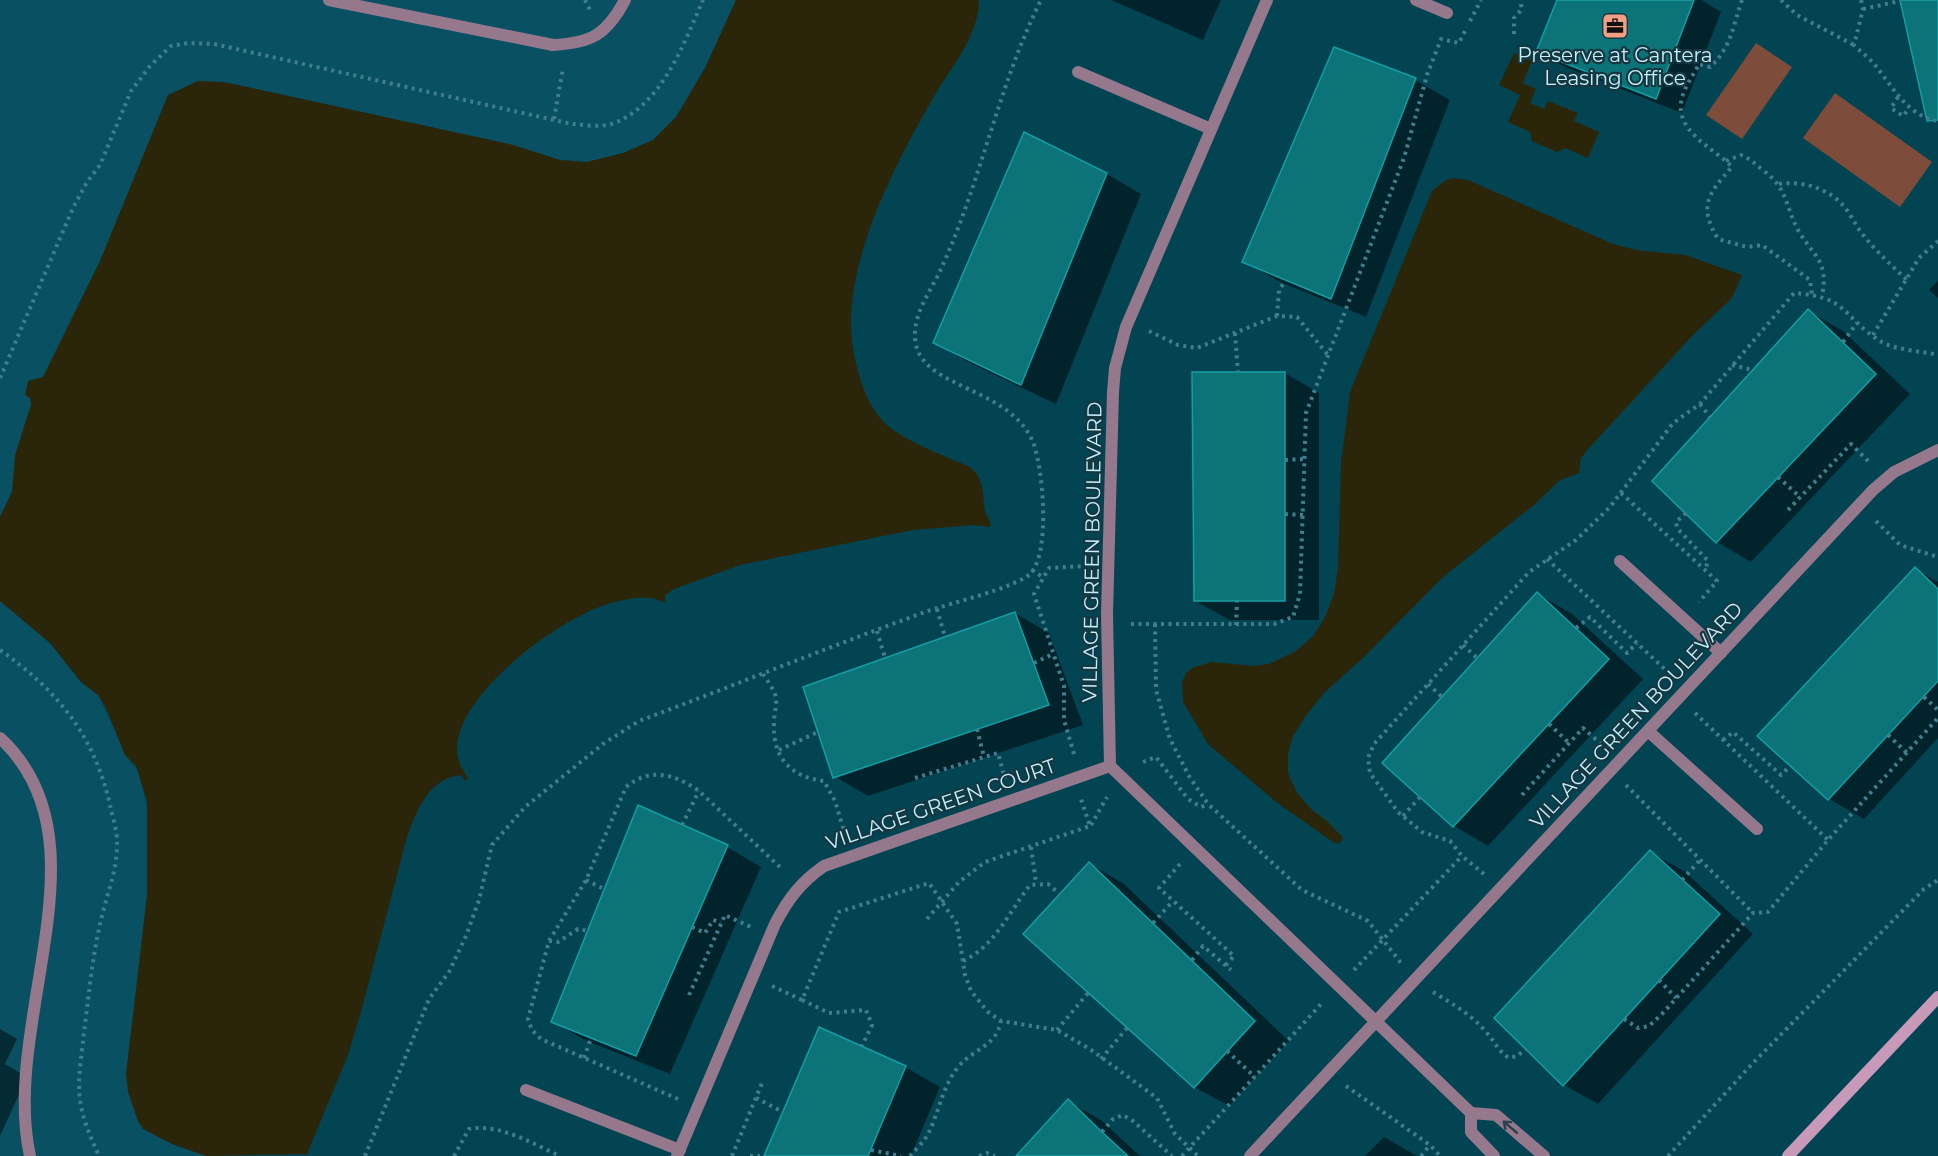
<svg xmlns="http://www.w3.org/2000/svg" width="1938" height="1156" font-family="Montserrat,sans-serif">
<style>
.built{fill:#095162}
.green{fill:#7d4c3b}
.water{fill:#2b2609}
.shadow{fill:#0007}
.building{fill:#0c7478;stroke:#149ea3;stroke-width:1.5}
.lines{fill:none;stroke-linecap:round;stroke-linejoin:round}
.path{stroke:#427d8c;stroke-width:4;stroke-dasharray:3 4.5;stroke-linecap:butt}
.lane{stroke:#96788c;stroke-width:12}
.street{stroke:#96788c;stroke-width:12}
.secondary{stroke:#c999b9;stroke-width:12}
.oneway{stroke:#29414b}
.labels{text-anchor:middle;stroke-width:4.5;stroke-linejoin:round;paint-order:stroke}
.poi-label{font-size:20px;fill:#c1f0ff;stroke:#163740}
.street-label{font-size:20px;fill:#c1f0ff;stroke:#163740}
</style>
<rect width="100%" height="100%" fill="#034453"/>
<g class="built">
<polygon points="0,0 736,0 705,68 676,117 653,140 623,153 587,162 560,160 513,145 224,82 168,95 100,261 43,377 32,380 31,405 24,426 12,491 0,517"/>
<polygon points="0,601 50,643 81,682 98,695 128,759 139,773 148,812 147,895 141,947 172,1144 206,1156 0,1156"/>
</g>
<g class="green">
<polygon points="1756,43 1792,67 1742,139 1706,115"/>
<polygon points="1835,93 1932,162 1900,207 1803,138"/>
</g>
<g class="water">
<path d="M736,0h243c0,34 -26,65 -43,93 -40,69 -96,174 -83,255 4,25 14,60 34,77 18,15 43,25 64,34 8,4 19,6 24,13 9,10 8,26 10,39 2,7 7,9 5,16l-17,-2 -60,5 -173,35 -66,24 -9,6v7c-6,0 -7,-3 -13,-4 -12,-2 -29,2 -41,5 -49,13 -165,96 -153,155 1,7 7,14 10,21l-3,2 -4,-6c-32,3 -45,36 -54,62l-46,175 -13,43 -41,99 -101,2 -34,-12 -29,-15 -5,-8 -10,-29 -2,-18 21,-179v-94l-11,-35 -11,-11 -19,-47 -8,-13 -17,-13 -31,-39 -50,-42v-84l12,-25 3,-37 16,-50 -1,-7 -5,-3 3,-14 15,-4 57,-116 68,-166 30,-14 26,1 289,63 47,15 27,2 36,-9 30,-13 23,-23 29,-49z"/>
<polygon points="1514,53 1532,61 1523,83 1536,89 1530,103 1544,109 1548,101 1578,113 1574,121 1599,132 1588,158 1565,148 1557,152 1532,141 1530,132 1508,122 1520,95 1499,85"/>
<polygon points="1454,178 1468,180 1613,244 1636,250 1685,255 1742,275 1732,298 1693,335 1589,448 1581,458 1579,473 1560,480 1534,505 1443,577 1365,656 1325,692 1305,717 1293,736 1288,754 1288,773 1297,793 1312,810 1327,821 1343,838 1339,844 1333,842 1276,802 1208,744 1183,702 1182,682 1186,673 1194,667 1212,662 1254,666 1269,664 1296,651 1313,636 1324,619 1334,594 1338,567 1341,463 1350,392 1432,191 1446,180"/>
</g>
<g class="shadow">
<polygon points="1111,0 1221,0 1203,40"/>
<polygon points="1558,0 1701,0 1721,12 1682,113 1565,67 1538,52"/>
<polygon points="1415,80 1450,100 1366,317 1278,281 1244,261"/>
<polygon points="1107,174 1141,194 1056,404 970,363 935,343"/>
<polygon points="1938,281 1938,298 1929,290"/>
<polygon points="1808,311 1843,331 1910,394 1751,562 1717,542"/>
<polygon points="1285,373 1319,393 1319,620 1230,620 1195,601 1194,374"/>
<polygon points="1915,569 1938,582 1938,738 1864,819 1829,799 1759,736"/>
<polygon points="1538,594 1572,614 1643,679 1488,846 1454,826"/>
<polygon points="1015,613 1049,633 1083,725 868,796 834,776"/>
<polygon points="727,847 761,867 670,1074 587,1041 553,1022"/>
<polygon points="1650,852 1684,871 1753,934 1598,1104 1564,1085"/>
<polygon points="1090,864 1124,884 1289,1041 1229,1106 1194,1087"/>
<polygon points="0,1029 17,1039 5,1064 27,1077 0,1136"/>
<polygon points="905,1067 940,1087 911,1156 765,1156"/>
<polygon points="1068,1101 1102,1121 1140,1156 1018,1156"/>
<polygon points="1384,1137 1417,1156 1365,1156"/>
</g>
<g class="building">
<polygon points="1557,0 1694,0 1656,99 1536,52"/>
<polygon points="1900,0 1938,0 1938,120 1927,121"/>
<polygon points="1334,47 1416,78 1331,299 1242,262"/>
<polygon points="1024,132 1107,173 1021,385 933,343"/>
<polygon points="1808,309 1876,374 1716,543 1652,481"/>
<polygon points="1192,372 1285,372 1285,601 1194,601"/>
<polygon points="1915,567 1938,589 1938,681 1828,800 1757,736"/>
<polygon points="1537,592 1609,659 1453,827 1382,763"/>
<polygon points="1015,612 1049,705 833,778 803,687"/>
<polygon points="638,805 728,845 636,1056 551,1022"/>
<polygon points="1650,850 1720,914 1563,1086 1494,1018"/>
<polygon points="1089,862 1255,1021 1194,1088 1023,934"/>
<polygon points="819,1027 906,1066 868,1156 764,1156"/>
<polygon points="1068,1099 1102,1132 1128,1156 1016,1156"/>
</g>
<g class="lines">
<g class="path">
<polyline points="585,0 590,10"/>
<path d="M1742,0c-9,26 -11,48 -32,67l-11,-3c-5,10 -14,22 -17,34 -9,33 32,50 50,69 -24,27 -34,39 -14,72l29,8 15,-2 48,35 2,15"/>
<polyline points="1781,0 1797,15 1854,45"/>
<path d="M1861,0l2,9 -9,36c7,7 15,13 21,20 18,22 32,51 63,56"/>
<polyline points="1863,9 1900,1"/>
<polyline points="1470,21 1481,0"/>
<polyline points="1514,34 1514,18 1522,9 1520,0"/>
<polyline points="1898,97 1891,108 1903,116 1909,108"/>
<polyline points="554,119 563,68"/>
<path d="M1726,161l15,-6c10,4 15,10 23,16 24,18 21,35 34,59 16,27 31,31 24,66"/>
<path d="M1779,184c26,-4 55,6 70,29 5,8 9,16 15,23 13,16 28,30 43,44"/>
<polyline points="1277,316 1279,290 1286,280"/>
<polyline points="1149,331 1178,345 1197,348 1277,316 1297,317 1328,355"/>
<polyline points="1235,333 1238,372"/>
<polyline points="1873,335 1919,258 1938,241"/>
<polyline points="1843,342 1857,323"/>
<polyline points="1732,365 1753,370"/>
<path d="M0,378l73,-170 14,-26 13,-17 31,-74 19,-25 21,-20 17,-3 26,1 358,80c13,1 29,4 42,-1 48,-18 70,-80 89,-123"/>
<polyline points="1700,404 1710,417"/>
<polyline points="1285,460 1304,459"/>
<polyline points="1778,477 1800,497"/>
<polyline points="1621,493 1717,581 1699,602"/>
<polyline points="1788,510 1851,444 1871,464"/>
<polyline points="1686,513 1676,522 1677,528 1708,561 1705,570"/>
<polyline points="1285,514 1303,515"/>
<polyline points="1876,521 1900,545 1938,557"/>
<polyline points="1547,559 1671,675"/>
<polyline points="1032,570 1044,578"/>
<polyline points="937,609 945,637"/>
<polyline points="1131,624 1274,624 1293,617 1300,594 1306,413 1404,158 1427,75 1441,39 1459,43 1467,27"/>
<polyline points="1155,624 1156,690 1170,739 1189,776 1208,804 1302,890 1368,921 1401,963"/>
<polyline points="1236,625 1237,601"/>
<polyline points="1576,628 1590,617 1627,653 1637,643"/>
<polyline points="877,631 885,658"/>
<polyline points="1463,645 1477,658"/>
<path d="M0,650c58,41 94,85 110,155 2,11 7,24 7,36 1,28 -10,52 -16,79 -9,37 -12,75 -17,112 -2,22 -7,47 -4,68 3,21 11,38 19,56"/>
<polyline points="1034,663 1053,654"/>
<path d="M763,674c4,6 9,13 12,20 3,11 -1,18 -1,28 -2,35 16,55 50,59l11,20 10,33"/>
<polyline points="1428,684 1442,697"/>
<polyline points="1924,697 1938,710"/>
<polyline points="1695,713 1828,840"/>
<polyline points="1549,724 1569,743"/>
<polyline points="977,729 984,757"/>
<polyline points="1888,735 1907,753"/>
<polyline points="1723,740 1733,732 1781,775 1790,766"/>
<polyline points="779,750 818,732"/>
<polyline points="1074,754 1064,720 1064,686 1034,594 1049,568 1085,566"/>
<polyline points="1143,762 1156,757 1188,799 1201,807 1208,804"/>
<polyline points="915,778 998,753 1005,779"/>
<polyline points="1626,785 1753,913"/>
<polyline points="1522,795 1583,728 1602,745"/>
<polyline points="1403,816 1420,797"/>
<polyline points="682,825 699,791"/>
<polyline points="1091,825 1107,797"/>
<polyline points="1031,847 1036,883"/>
<polyline points="1180,864 1159,888 1234,956 1225,966"/>
<path d="M1484,874l-22,-18 -12,-15 -28,-9 -24,-20 -28,-39 -2,-15 6,-14 155,-172 47,-32 34,-33 63,-84 27,-19 94,-111c55,4 46,22 86,48 14,9 41,10 58,14"/>
<polyline points="586,880 604,889"/>
<polyline points="1682,880 1700,860"/>
<polyline points="927,919 959,882 985,862 1090,826 1081,799"/>
<polyline points="1153,923 1173,901"/>
<polyline points="692,927 705,933 713,920 721,922"/>
<polyline points="549,941 558,942 578,929 588,931"/>
<polyline points="1192,960 1203,946 1231,970"/>
<path d="M963,961c32,-15 46,-49 67,-76l18,-1 12,10"/>
<polyline points="1354,970 1462,856"/>
<polyline points="1659,980 1676,998"/>
<polyline points="772,986 802,1000 839,912 929,883 957,924 965,975 971,991 988,1012 1001,1021 1057,1030 1090,1049 1157,1098 1175,1134 1198,1156"/>
<path d="M1433,992c20,12 39,23 54,41 8,9 11,18 22,25l8,-2 9,-7"/>
<polyline points="689,995 725,915 751,927"/>
<polyline points="802,1000 829,1013 866,1010 872,1025 862,1046"/>
<polyline points="1624,1019 1638,1028 1649,1026 1662,1014 1753,913 1768,912 1828,840 1938,718"/>
<polyline points="1057,1030 1088,993"/>
<polyline points="1227,1051 1255,1077"/>
<polyline points="584,1058 591,1038"/>
<polyline points="1101,1059 1127,1028"/>
<polyline points="1346,1086 1430,1145 1440,1156"/>
<polyline points="756,1098 783,1112"/>
<path d="M678,1099l-137,-60 -9,-9 -4,-11 21,-78 37,-61 40,-93c24,-20 49,-13 73,4l84,79"/>
<polyline points="1102,1132 1113,1119 1123,1115 1133,1121 1172,1156"/>
<polyline points="871,1150 901,1156"/>
<path d="M365,1156l64,-157 20,-27 17,-36 13,-36 13,-55 33,-38 78,-63 36,-23c96,-36 192,-75 289,-110 23,-8 86,-23 102,-37 21,-21 13,-106 3,-132 -24,-55 -107,-53 -117,-97 -6,-28 14,-52 25,-76 40,-87 57,-183 100,-269"/>
<path d="M454,1156l15,-27c30,-6 64,15 91,27"/>
<polyline points="732,1156 762,1083"/>
<polyline points="750,1156 760,1156"/>
<path d="M910,1156c6,-7 14,-14 18,-22 11,-21 14,-48 31,-68 15,-18 37,-19 42,-45"/>
<polyline points="979,1156 987,1153 995,1156"/>
<polyline points="1182,1156 1323,1002"/>
<polyline points="1421,1156 1430,1145"/>
<polyline points="1668,1156 1752,1064 1924,889 1938,880"/>
</g>
<g class="lane">
<path d="M329,0l224,45c39,-2 54,-11 72,-45"/>
<polyline points="1416,0 1447,13"/>
<polyline points="1078,72 1211,129"/>
<polyline points="1620,561 1721,653"/>
<polyline points="1648,731 1757,829"/>
<path d="M0,738c112,103 0,283 30,418"/>
<polyline points="526,1090 680,1150"/>
</g>
<g class="street">
<polyline points="1267,0 1126,327 1115,368 1113,392 1107,614 1110,766 1471,1113 1496,1115 1544,1156"/>
<polyline points="1471,1113 1471,1132 1494,1156"/>
<path d="M677,1156l98,-232c13,-25 26,-42 49,-58l286,-100"/>
<polyline points="1250,1156 1873,490 1894,472 1938,450"/>
</g>
<polyline class="secondary" points="1788,1156 1938,997"/>
</g>
<defs><path id="oneway-shaft" d="M-6 0H5M1.5-3L5.5 0L1.5 3" fill="none" stroke-width="1.6" stroke-linecap="round" stroke-linejoin="round" transform="scale(1.5)"/></defs>
<use class="oneway" href="#oneway-shaft" transform="translate(1510 1127) rotate(-140)"/>
<defs>
<symbol id="office-square" viewBox="-11 -11 22 22"><rect x="-9" y="-9" width="18" height="18" rx="4" fill="#f39f83" stroke="#163740"/><path d="M-6-3h4V-5.5h4V-3h4V5H-6ZM-1-4.5V-3h2v-1.5ZM-6 0V1H6V0Z" fill="#111"/></symbol>
</defs>
<g fill-rule="evenodd">
<use href="#office-square" x="1600" y="11" width="30" height="30"/>
</g>
<g class="labels">
<g class="poi-label">
<text x="1615" y="62">Preserve at Cantera<tspan x="1615" dy="23">Leasing Office</tspan></text>
</g>
<g class="street-label">
<text transform="translate(1092 552) rotate(-89)" y="7">VILLAGE GREEN BOULEVARD</text>
<text transform="translate(1636 715) rotate(-47)" y="7">VILLAGE GREEN BOULEVARD</text>
<text transform="translate(941 804) rotate(-19)" y="7">VILLAGE GREEN COURT</text>
</g>
</g>
</svg>
